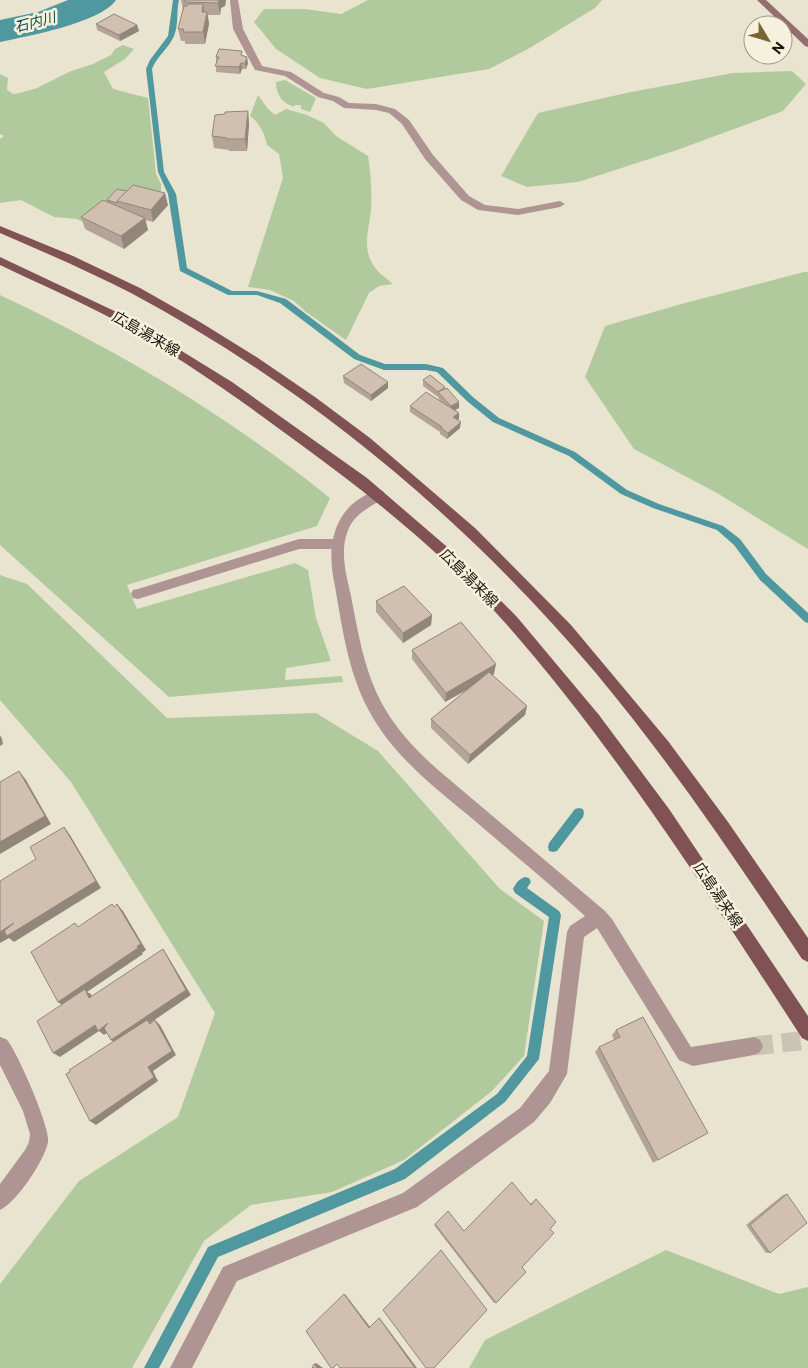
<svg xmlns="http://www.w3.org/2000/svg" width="808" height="1368" font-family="Commissioner,'Noto Sans JP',sans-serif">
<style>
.green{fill:#b1ca9d}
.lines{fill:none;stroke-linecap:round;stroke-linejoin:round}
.stream{fill:#5098a0;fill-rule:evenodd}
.river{fill:#5098a0;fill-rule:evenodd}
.street-tunnel{stroke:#cac5b2;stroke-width:19;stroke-dasharray:19 9;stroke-linecap:butt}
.lane{fill:#af9494;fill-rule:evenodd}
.street{fill:#af9494;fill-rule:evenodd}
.secondary{fill:#946e6f;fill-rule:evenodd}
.primary{fill:#805254;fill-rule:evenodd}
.wall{fill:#b4a497}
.shaded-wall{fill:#92867b}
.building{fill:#d1bfb0;stroke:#92867b}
.labels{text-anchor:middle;stroke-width:5;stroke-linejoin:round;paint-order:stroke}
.far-water-label{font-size:14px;font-style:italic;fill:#0a4d53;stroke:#f6f1dc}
.street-label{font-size:15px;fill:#18160f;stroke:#f6f1dc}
</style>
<rect width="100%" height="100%" fill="#e9e4cf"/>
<g class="green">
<polygon points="368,0 602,0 595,8 528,49 489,69 367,89 320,78 276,49 254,22 264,9 305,9 341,14"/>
<polygon points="123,45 134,49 125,59 104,72 113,89 148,98 156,174 161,184 161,203 88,224 77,219 54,217 21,200 0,203 0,139 4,136 0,134 0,74 8,78 7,90 13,94 20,93 37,88 71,71 93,64 111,55 115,49"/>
<polygon points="792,71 806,84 783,111 677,150 578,182 527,187 501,176 538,113 626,93 733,73"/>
<path d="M285,80l31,18 -6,14 -9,-3v-4h-6l-1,2c-12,-4 -18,-12 -18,-25z"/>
<path d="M258,95l10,14 7,6 11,-6 21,6 17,8 12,13 32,20c3,18 4,37 3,55 -2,17 -8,34 0,50 4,10 14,16 22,23l-14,2 -10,7 -23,47 -40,-28 -12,-11 -24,-11 -22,-3 35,-109 -4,-24 -12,-9c-2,-11 -8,-23 -17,-29z"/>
<polygon points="804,272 808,272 808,549 717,493 634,449 585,377 605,326 685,303"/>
<path d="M0,295c121,57 225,119 330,203l-13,28 -190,59 10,24 158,-46 13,7 8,48 15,43 -45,7 -1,12 57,-4 1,6 -174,15 -169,-152z"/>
<polygon points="0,575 27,584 167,718 316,713 378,751 500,889 544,921 524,1056 492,1091 404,1160 332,1192 251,1205 204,1241 132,1368 0,1368 0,1284 79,1181 178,1117 215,1013 71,782 0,700"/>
<polygon points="666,1250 779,1294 808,1287 808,1368 469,1368 485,1340"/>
</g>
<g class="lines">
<g class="stream">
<path d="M173,0h6c-3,12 0,24 -5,36 -5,12 -17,20 -22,33l12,103 12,22 11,74 45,23h25l29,8 74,56 25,9h41l17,4 31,30 25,20 76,34 52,38 32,14 64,22 17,13 26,35 42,39v10l-3,-1 -45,-42 -26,-35 -17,-15 -64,-22 -32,-14 -52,-38 -76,-34 -25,-20 -31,-30 -11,-2h-42l-30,-11 -74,-56 -23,-8h-29l-48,-24 -12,-77 -10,-22 -12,-103 4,-9 18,-24z"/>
<polygon points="579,808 583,809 584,813 583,817 557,851 553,852 549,851 548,847 549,843 575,809"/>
<path d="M525,877l4,1 2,4 -4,6 32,23 2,4 -22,144 -34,43 -100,77 -187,78 -59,111h-15l64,-121 187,-78 102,-75 30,-38 22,-139 -34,-24 -2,-4c3,-6 6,-10 12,-12z"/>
</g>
<path class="river" d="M68,0h48c-16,23 -88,36 -116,42v-22l38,-8z"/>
<polyline class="street-tunnel" points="754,1046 808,1040"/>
<polygon class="lane" points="299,539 338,539 342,541 344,544 342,547 338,549 299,549 138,599 133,598 131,594 133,590 138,589"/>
<g class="street">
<polygon points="230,0 238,0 243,29 262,66 291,72 324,93 339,97 349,103 376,104 395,109 409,120 433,155 469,196 485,205 518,209 560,201 565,204 560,207 518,215 478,210 461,200 425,159 402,124 389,113 376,110 344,108 333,101 318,97 285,76 255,70 233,29"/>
<path d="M378,490l5,1 2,4 -2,4c-13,8 -28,15 -34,29 -10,21 -3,46 2,68 15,80 23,116 86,173l168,142 7,8 79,128 63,-10 6,3 3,6 -3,6 -6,3 -61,11 -14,-6 -82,-132 -13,9 -17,137 -17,29 -16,19 -117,85 -180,74 -45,87h-22l53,-101 180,-74 117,-85 29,-37 18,-139 3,-6 15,-10c-38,-35 -78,-67 -117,-101 -38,-31 -77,-62 -100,-106 -21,-40 -26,-84 -34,-128 -8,-39 1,-77 44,-91z"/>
<path d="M0,1037c1,0 6,2 7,3 10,11 44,89 41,102 -3,18 -32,61 -48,68v-26l25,-34 4,-8 1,-8 -7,-23 -23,-46z"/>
</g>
<polygon class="secondary" points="757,0 766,0 808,39 808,47 805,46"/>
<g class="primary">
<path d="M0,226l73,30 67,32 60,34 58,36 57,39 55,41 105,90 96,97 97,116 60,81 80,116v24l-6,-3c-65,-98 -131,-196 -207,-287 -129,-153 -288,-285 -464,-379 -43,-22 -87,-41 -131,-60z"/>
<path d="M0,257l125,59 107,66 135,96 86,74 64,65 82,98 70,94 139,207v25l-6,-3c-92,-141 -183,-285 -294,-412 -65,-73 -141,-134 -219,-190 -55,-41 -112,-80 -171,-114 -38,-21 -79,-38 -118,-57z"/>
</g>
</g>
<g class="wall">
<polygon points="181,0 226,0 225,6 221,8 220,15 208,15 209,24 205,44 185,44 185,41 181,41 178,29 183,10"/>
<polygon points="96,24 137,25 139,31 120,41 97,30"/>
<polygon points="243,56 248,63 246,69 242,69 240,74 216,72 216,57"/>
<polygon points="248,111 249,124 247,151 229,151 229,150 214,148 212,136 225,114"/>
<polygon points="107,200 168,205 153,222 145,220 148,230 124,249 85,229 81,217 107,202"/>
<polygon points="343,376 388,388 371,401 344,383"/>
<polygon points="423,380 445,387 445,389 459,402 459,408 455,410 459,413 459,419 457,420 460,428 447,439 440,434 440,432 410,412 410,406 440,401 438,397 423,386"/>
<polygon points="376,601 432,615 431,625 403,643 376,612"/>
<polygon points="412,650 494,674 492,675 527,706 525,715 468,764 431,728 431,719 467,690 445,702 412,659"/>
<polygon points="643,1017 658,1160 653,1163 595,1052 599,1047 614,1040 612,1035 616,1030"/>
<polygon points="787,1194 770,1253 766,1253 746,1225 783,1195"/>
<polygon points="536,1199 550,1229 522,1267 496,1303 494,1303 434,1225 435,1224 464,1231 530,1204"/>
</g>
<g class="shaded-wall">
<polygon points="219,0 226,0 225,6 221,8 220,15 218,3"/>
<polygon points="203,4 205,16 202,12"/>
<polygon points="207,12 209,24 205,44 203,32"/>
<polygon points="137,25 139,31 120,41 119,35"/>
<polygon points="247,57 248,63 246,69 245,63"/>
<polygon points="241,63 242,69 240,74 239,67"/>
<polygon points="248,111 249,124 247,151 245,139"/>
<polygon points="165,193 168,205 153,222 151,210"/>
<polygon points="145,218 148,230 124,249 121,236"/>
<polygon points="388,382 388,388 371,401 371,395"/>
<polygon points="459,402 459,408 451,412 451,406"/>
<polygon points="459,413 459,419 453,423 453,417"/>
<polygon points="461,422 460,428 447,439 448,433"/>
<polygon points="432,615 431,625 403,643 403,633"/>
<polygon points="496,664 494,674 445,702 446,693"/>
<polygon points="527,706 525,715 468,764 470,755"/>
<polygon points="0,735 2,739 3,744 0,746"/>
<polygon points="19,771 26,780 51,824 0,854 0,842"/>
<polygon points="64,827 70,835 101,888 14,942 9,938 0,943 0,932"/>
<polygon points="117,904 123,911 146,950 142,953 143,954 87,992 91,994 95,1003 65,1007 58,1002"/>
<polygon points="163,949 167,955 191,995 150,1023 152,1025 117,1045 111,1040"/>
<polygon points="155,1020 160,1025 176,1055 153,1071 158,1081 96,1125 90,1121 148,1067"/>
<polygon points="108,1023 114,1028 104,1035 99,1031 60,1057 53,1053 95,1025"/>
<polygon points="344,1294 345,1294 370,1327 369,1328"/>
<polygon points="379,1317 417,1368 415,1368 379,1318"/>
<polygon points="316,1363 323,1368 318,1368 314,1364"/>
</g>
<g class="building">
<polygon points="185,0 219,0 218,3 184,2"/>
<polygon points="188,4 203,4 202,12 207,12 203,32 183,32 184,29 178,29 184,6 187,6"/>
<polygon points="114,14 137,25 119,35 96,24"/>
<polygon points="219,49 242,51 241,55 247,57 245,63 241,63 239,67 215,66 219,57 216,57"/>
<polygon points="248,111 245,139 227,139 227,138 212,136 215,115 225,114 225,112"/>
<polygon points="133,185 165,193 151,210 117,201"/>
<polygon points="117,189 127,191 117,201 117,203 107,200"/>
<polygon points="103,200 145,218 121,236 81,217"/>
<polygon points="361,364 388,382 371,395 343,376"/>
<polygon points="430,375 445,387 438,392 423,380"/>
<polygon points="447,388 459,402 451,406 438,392"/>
<polygon points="426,392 459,413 453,417 461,422 448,433 441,428 442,427 410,406"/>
<polygon points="404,586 432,615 403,633 376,601"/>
<polygon points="461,622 496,664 446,693 412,650"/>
<polygon points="489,672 527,706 470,755 431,719"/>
<polygon points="19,771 45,816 0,842 0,782"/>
<polygon points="64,827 96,881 7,936 4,931 14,923 0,932 0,881 36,859 30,847"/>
<polygon points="112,904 114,907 117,904 141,944 137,946 138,948 58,1002 31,952 75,923 78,927"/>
<polygon points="163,949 186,990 111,1040 104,1028 108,1023 98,1031 95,1025 53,1053 37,1021 85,989 89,998"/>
<polygon points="643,1017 708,1133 658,1160 599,1047 620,1037 616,1030"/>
<polygon points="147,1020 150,1024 155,1020 172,1051 148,1067 154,1077 90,1121 66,1074 70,1072 69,1070"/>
<polygon points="512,1182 531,1205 536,1199 556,1222 550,1229 554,1233 522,1267 526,1272 496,1303 435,1224 448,1211 464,1231"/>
<polygon points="787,1194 807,1223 770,1253 750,1225"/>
<polygon points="441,1250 487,1310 434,1368 426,1368 383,1310"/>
<polygon points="344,1294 369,1328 379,1318 415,1368 340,1368 337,1364 333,1368 331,1368 306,1331"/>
<polygon points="314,1364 318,1368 312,1368"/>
</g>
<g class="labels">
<g class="far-water-label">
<text transform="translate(35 22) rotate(-15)" y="5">石内川</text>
</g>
<g class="street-label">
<text transform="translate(146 334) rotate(30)" y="5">広島湯来線</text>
<text transform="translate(469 578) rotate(45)" y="5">広島湯来線</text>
<text transform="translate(718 895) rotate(56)" y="5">広島湯来線</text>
</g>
</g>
<g transform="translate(768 40) rotate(128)"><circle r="24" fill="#f6f1dc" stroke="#9d998a"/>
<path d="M0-4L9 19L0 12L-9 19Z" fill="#786735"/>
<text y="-8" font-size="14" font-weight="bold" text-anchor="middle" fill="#18160f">N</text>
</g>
</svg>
